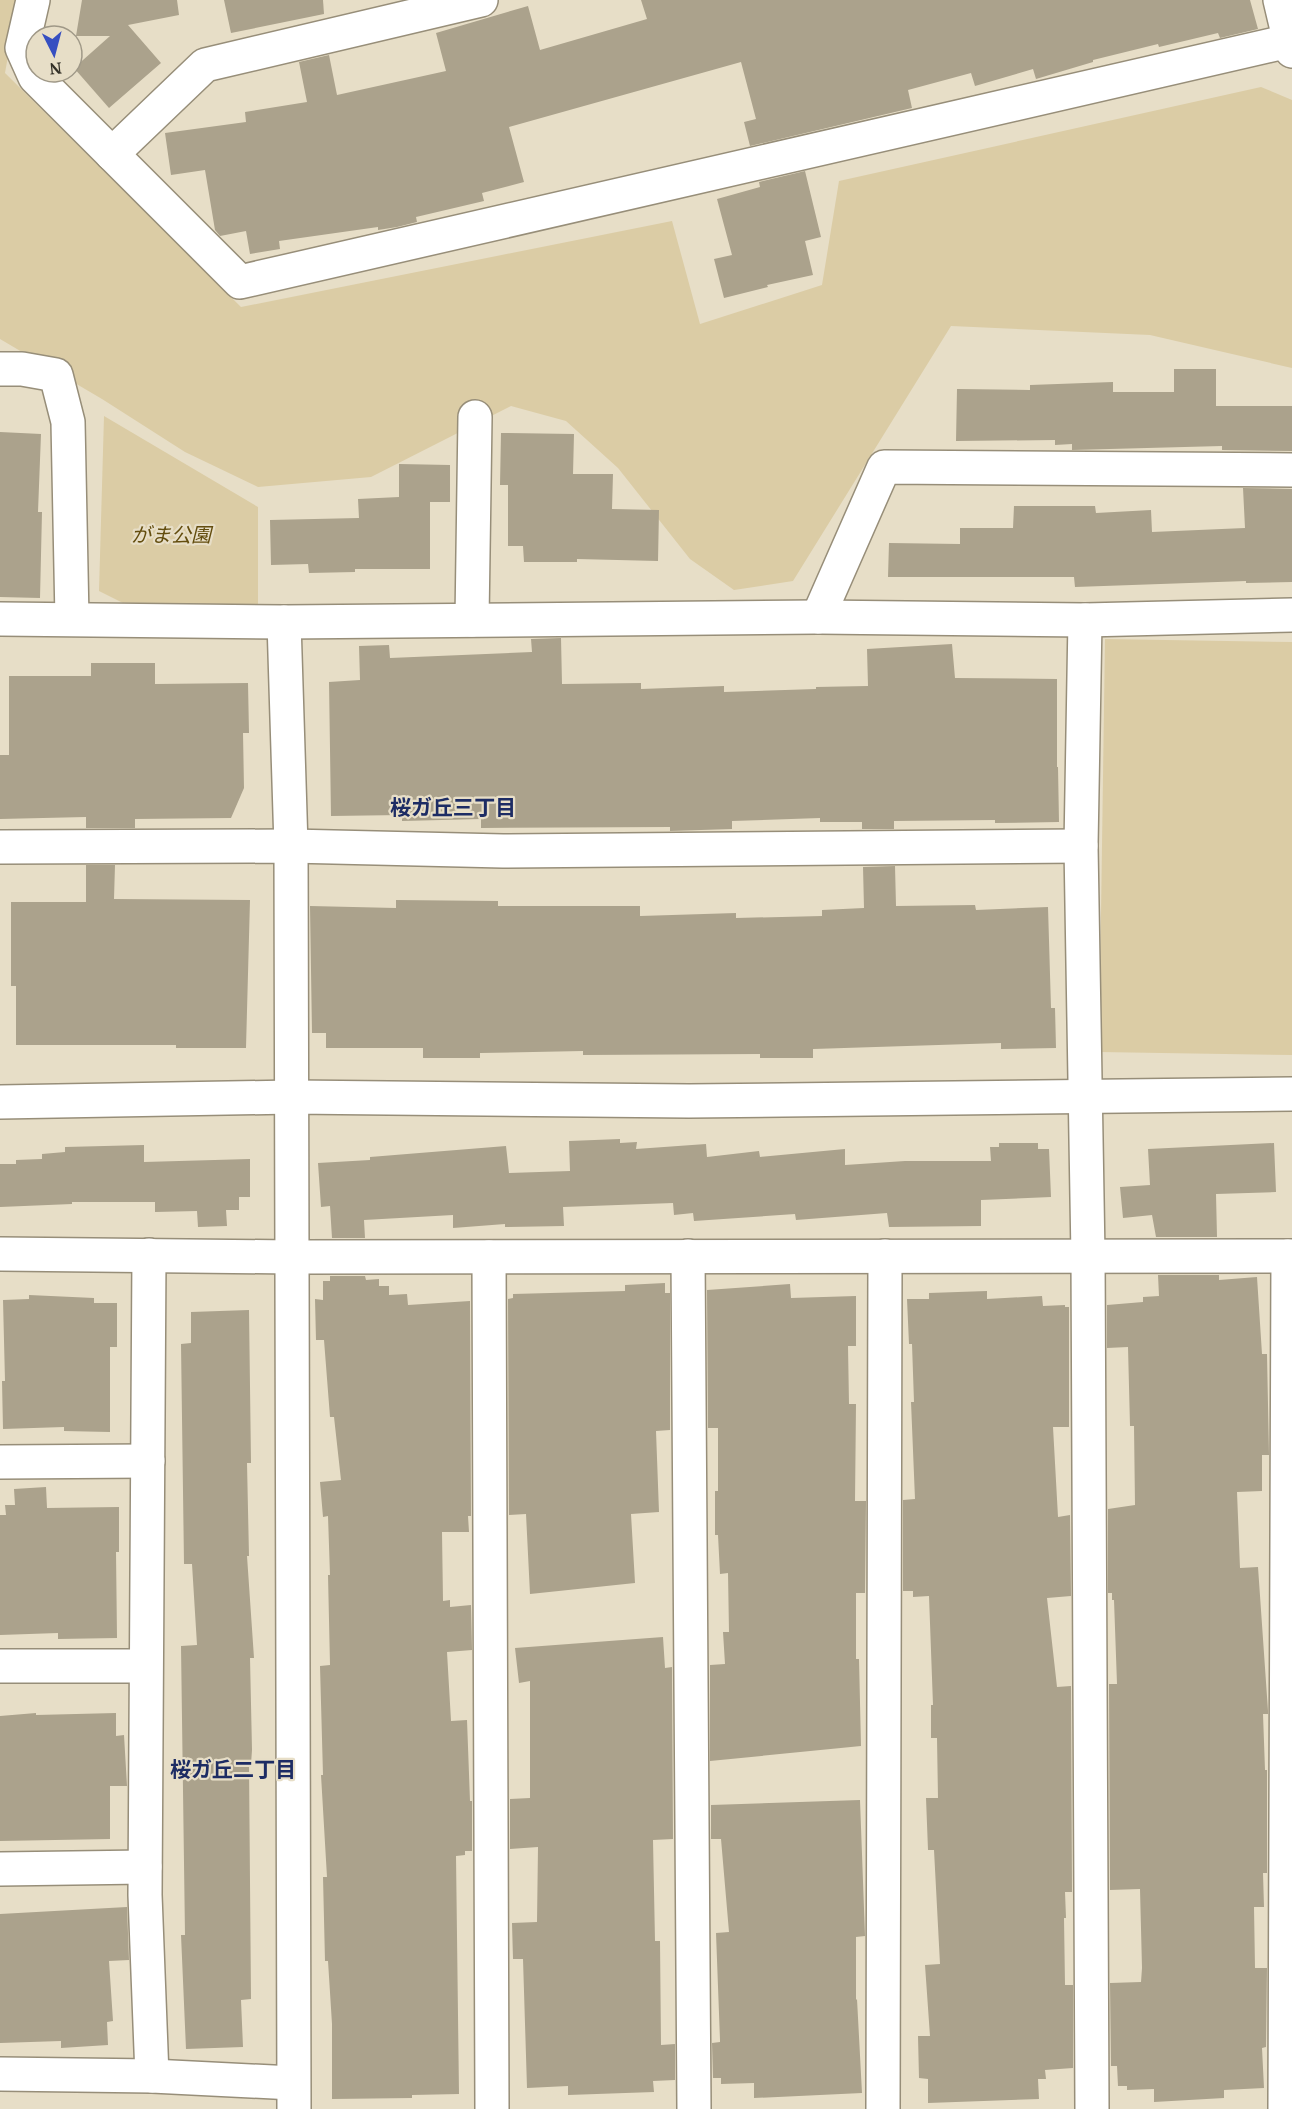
<svg xmlns="http://www.w3.org/2000/svg" width="1292" height="2109" font-family="'PT Serif','Noto Sans JP',serif">
<style>
.green{fill:#dbcca5}
.building{fill:#aba28c}
.lines{fill:none;stroke-linecap:round;stroke-linejoin:round}
.minor-casing{stroke:#978e79;stroke-width:36}
.tertiary-casing{stroke:#978e79;stroke-width:36}
.minor{stroke:#fff;stroke-width:33}
.tertiary{stroke:#fff;stroke-width:33}
.labels{text-anchor:middle;stroke-width:4.5;stroke-linejoin:round;paint-order:stroke}
.park-label{font-size:20px;font-style:italic;fill:#634d0e;stroke:#e7dec7}
.neighbourhood-label{font-size:21px;font-weight:bold;fill:#1d2c64;stroke:#e7dec7}
</style>
<rect width="100%" height="100%" fill="#e7dec7"/>
<g class="green">
<polygon points="0,0 18,0 5,73 241,307 672,221 700,324 822,285 839,181 1261,87 1292,100 1292,368 1150,335 951,326 793,581 734,590 690,559 618,468 566,421 511,406 371,477 258,487 185,452 102,399 0,339"/>
<polygon points="104,416 258,507 258,605 125,604 99,591"/>
<polygon points="1105,639 1292,642 1292,1055 1099,1052"/>
</g>
<g class="building">
<polygon points="82,0 177,0 179,15 128,25 161,63 109,108 74,68 110,36 76,36"/>
<polygon points="224,0 323,0 324,14 231,33"/>
<polygon points="641,0 1250,0 1258,29 1220,38 1218,33 1159,47 1158,44 1093,60 1093,62 1036,79 1033,69 975,86 971,73 908,90 912,108 750,146 744,122 756,119 741,62 509,127 524,182 482,193 484,201 416,217 417,222 397,227 378,230 378,227 279,241 280,249 250,254 246,231 220,236 215,230 205,170 171,175 165,133 246,122 245,112 307,102 299,62 329,55 337,95 446,71 436,33 528,6 540,50 647,19"/>
<polygon points="805,171 821,237 805,241 813,275 767,285 768,287 724,298 714,259 732,255 717,199 760,187 759,182"/>
<polygon points="1174,369 1216,369 1216,406 1292,406 1292,451 1222,450 1222,446 1072,450 1072,444 1055,445 1055,440 956,441 957,389 1030,390 1030,385 1113,382 1113,392 1174,392"/>
<polygon points="0,432 41,434 38,512 42,512 40,598 0,597"/>
<polygon points="501,433 574,434 573,474 613,474 612,509 659,510 658,561 577,559 577,562 524,562 523,546 508,546 508,485 500,485"/>
<polygon points="399,464 450,465 450,502 430,502 430,569 355,569 355,572 309,573 308,564 271,565 270,520 359,518 358,499 399,497"/>
<polygon points="1243,488 1292,489 1292,582 1246,583 1246,581 1075,587 1074,577 888,577 889,543 960,544 960,528 1013,528 1014,506 1095,506 1096,513 1151,510 1152,532 1245,528"/>
<polygon points="561,638 562,684 641,683 641,689 724,686 724,692 816,689 816,687 868,686 867,649 952,644 955,678 1057,679 1057,767 1058,767 1059,822 995,823 995,820 894,821 894,829 862,829 862,822 820,822 820,818 732,821 732,829 670,831 670,827 481,828 481,819 402,821 402,815 331,816 329,682 360,680 359,646 389,645 390,658 532,652 531,639"/>
<polygon points="91,663 155,663 155,684 248,683 249,733 243,733 244,788 231,818 135,819 135,828 86,828 86,817 0,819 0,755 9,755 9,676 91,676"/>
<polygon points="86,865 115,865 114,899 250,900 246,1048 176,1048 176,1045 16,1045 16,986 11,986 11,902 86,902"/>
<polygon points="895,866 896,906 975,905 976,910 1048,907 1051,1008 1055,1008 1056,1048 1001,1049 1001,1043 813,1049 813,1058 760,1058 760,1054 583,1055 583,1051 480,1053 480,1058 423,1058 423,1048 326,1048 326,1033 312,1033 310,906 396,908 396,900 498,901 498,906 640,906 640,916 736,913 736,918 822,916 822,910 864,908 863,867"/>
<polygon points="620,1139 620,1143 637,1142 636,1149 706,1144 707,1157 759,1151 760,1157 845,1149 845,1165 905,1161 991,1161 990,1147 999,1147 999,1143 1038,1143 1038,1149 1049,1149 1051,1197 981,1200 981,1226 889,1227 887,1213 796,1220 795,1214 694,1221 693,1213 674,1215 673,1203 563,1207 564,1226 505,1227 505,1224 453,1228 453,1215 364,1220 365,1238 332,1238 330,1206 321,1207 318,1163 370,1160 370,1157 506,1146 509,1173 570,1171 569,1141"/>
<polygon points="1274,1143 1276,1192 1216,1194 1217,1237 1156,1237 1152,1215 1123,1218 1120,1187 1150,1185 1148,1149"/>
<polygon points="144,1145 144,1162 250,1159 250,1197 239,1197 239,1210 226,1210 227,1226 198,1227 197,1211 155,1212 155,1202 72,1202 72,1204 0,1207 0,1164 16,1164 16,1160 42,1159 42,1154 65,1152 65,1147"/>
<polygon points="1158,1275 1219,1275 1219,1280 1257,1277 1262,1354 1267,1354 1269,1455 1262,1455 1262,1491 1237,1492 1240,1568 1258,1567 1268,1711 1268,1714 1263,1714 1265,1770 1267,1770 1267,1873 1263,1873 1264,1907 1254,1907 1255,1968 1267,1968 1266,2047 1262,2048 1264,2088 1224,2090 1224,2098 1154,2102 1154,2089 1127,2090 1127,2086 1118,2086 1117,2066 1111,2066 1110,1983 1141,1982 1142,1968 1140,1889 1110,1890 1109,1684 1117,1684 1114,1600 1112,1600 1112,1593 1108,1593 1108,1509 1135,1505 1134,1426 1130,1426 1128,1347 1107,1348 1107,1305 1143,1302 1143,1297 1159,1296"/>
<polygon points="330,1276 365,1276 366,1280 379,1279 379,1286 389,1286 389,1295 407,1294 408,1305 470,1301 471,1516 468,1516 469,1532 442,1532 443,1601 450,1600 450,1607 471,1605 472,1650 447,1652 451,1721 467,1720 470,1801 472,1801 472,1851 465,1851 465,1855 456,1856 459,2094 412,2095 412,2098 332,2099 332,2024 328,1961 325,1961 323,1877 327,1877 321,1775 323,1775 320,1666 330,1665 328,1575 330,1575 328,1516 323,1517 320,1482 341,1480 334,1417 330,1417 324,1340 316,1340 315,1299 323,1300 323,1281 330,1281"/>
<polygon points="665,1283 665,1293 670,1293 670,1430 656,1431 659,1512 631,1514 635,1583 530,1594 526,1514 509,1515 508,1299 513,1298 513,1294 625,1291 625,1285"/>
<polygon points="790,1284 791,1298 856,1296 856,1346 848,1346 849,1404 856,1404 855,1501 866,1501 865,1593 856,1593 856,1659 859,1659 861,1746 710,1761 710,1665 725,1664 723,1632 729,1632 728,1573 720,1574 718,1535 715,1535 715,1491 718,1491 718,1428 708,1428 707,1290"/>
<polygon points="987,1291 987,1299 1042,1296 1043,1306 1065,1305 1065,1307 1069,1307 1069,1427 1053,1427 1058,1517 1070,1515 1071,1596 1047,1598 1057,1687 1071,1686 1072,1892 1065,1892 1066,1918 1064,1918 1065,1985 1073,1985 1073,2068 1045,2070 1046,2079 1038,2079 1039,2099 928,2103 928,2079 919,2078 918,2036 930,2036 925,1965 940,1964 934,1850 928,1850 926,1798 938,1798 937,1738 931,1738 931,1705 933,1705 929,1596 913,1597 913,1591 903,1591 903,1500 915,1499 911,1402 914,1402 912,1344 909,1344 907,1299 929,1299 929,1293"/>
<polygon points="29,1295 94,1298 94,1303 117,1303 117,1347 110,1347 110,1432 64,1431 64,1427 3,1429 2,1381 5,1381 3,1300 29,1299"/>
<polygon points="249,1310 251,1463 247,1463 249,1556 247,1556 254,1658 250,1658 252,1750 251,1764 249,1764 251,1999 241,2000 243,2047 186,2049 181,1935 185,1935 181,1646 197,1645 192,1564 184,1564 181,1344 191,1343 191,1312"/>
<polygon points="46,1487 47,1508 119,1507 119,1552 116,1552 117,1638 58,1639 58,1633 0,1635 0,1515 6,1515 5,1505 15,1505 14,1489"/>
<polygon points="663,1637 665,1668 672,1667 673,1839 653,1840 655,1941 660,1941 661,2045 675,2044 675,2080 653,2081 654,2092 568,2095 568,2086 527,2088 523,1959 513,1959 512,1923 537,1922 538,1847 510,1849 510,1799 530,1798 530,1681 519,1683 515,1648"/>
<polygon points="36,1713 36,1715 116,1713 116,1736 124,1735 127,1786 110,1786 110,1839 0,1841 0,1716"/>
<polygon points="860,1800 865,1936 856,1937 856,2000 857,1999 862,2093 754,2098 754,2083 721,2084 721,2078 713,2078 712,2043 720,2042 720,2040 716,1933 729,1932 721,1839 711,1839 711,1805"/>
<polygon points="127,1907 129,1960 109,1961 113,2021 107,2022 108,2045 61,2048 61,2041 0,2043 0,1914"/>
</g>
<g class="lines">
<defs>
<g id="minor">
<polyline points="33,0 22,48 35,77 240,282 1289,41"/>
<polyline points="1280,0 1292,51"/>
<polyline points="112,154 205,65 481,0"/>
<polyline points="0,369 22,369 56,375 68,422 72,619"/>
<polyline points="818,617 884,467 1292,470"/>
<polyline points="0,619 284,622 818,617 1085,620 1292,615"/>
<polyline points="472,620 475,417"/>
<polyline points="1085,620 1081,846 1088,1256 1092,2109"/>
<polyline points="284,622 291,846 294,2109"/>
<polyline points="0,847 291,846 503,851 1081,846"/>
<polyline points="0,1254 292,1257 1292,1256"/>
<polyline points="149,1255 145,1895 152,2076"/>
<polyline points="688,1256 694,2109"/>
<polyline points="489,1257 492,2109"/>
<polyline points="0,1462 148,1461"/>
<polyline points="0,1666 145,1666"/>
<polyline points="0,1869 145,1867"/>
<polyline points="0,2074 152,2076 293,2083"/>
<polyline points="883,2109 885,1256"/>
<polyline points="1285,2109 1288,1256"/>
</g>
<polyline id="tertiary" points="0,1102 292,1097 689,1101 1292,1094"/>
</defs>
<use href="#minor" class="minor-casing"/>
<use href="#tertiary" class="tertiary-casing"/>
<use href="#minor" class="minor"/>
<use href="#tertiary" class="tertiary"/>
</g>
<g class="labels">
<g class="park-label">
<text x="171" y="542">がま公園</text>
</g>
<g class="neighbourhood-label">
<text x="453" y="815">桜ガ丘三丁目</text>
<text x="233" y="1777">桜ガ丘二丁目</text>
</g>
</g>
<g transform="translate(54 54) rotate(174)"><circle r="28" fill="#e7dec7" stroke="#9f9887" stroke-width="1.5"/>
<path d="M0-4.5L10 22L0 15L-10 22Z" fill="#364fc1"/>
<text y="-9" font-size="16" font-weight="bold" text-anchor="middle" fill="#322f26">N</text>
</g>
</svg>
